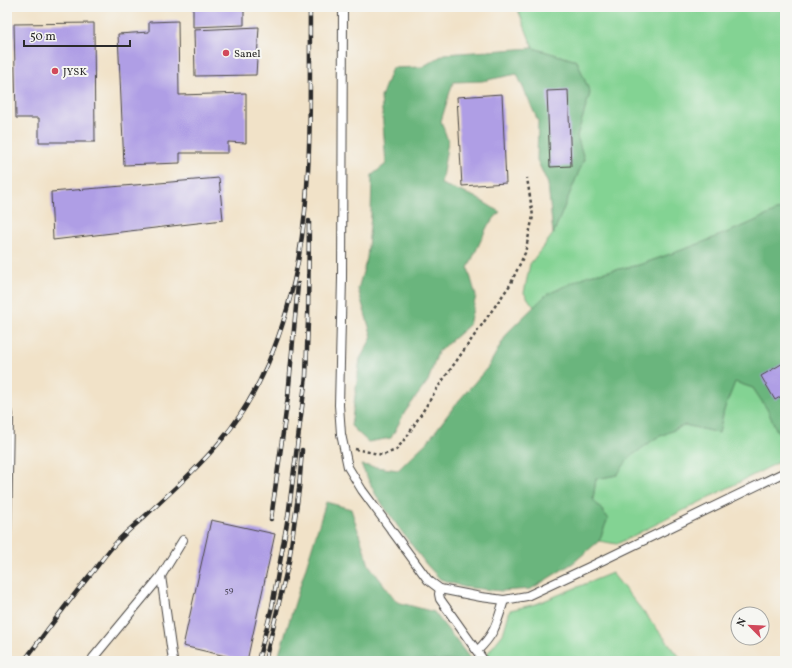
<svg xmlns="http://www.w3.org/2000/svg" width="792" height="668" font-family="Vollkorn,serif">
<style>
.green{fill:#83d393;stroke:#577f5f}
.forest{fill:#6ab57d;stroke:#4a7054}
.building{fill:#af9ee5}
.lines{fill:none;stroke-linecap:round;stroke-linejoin:round}
.service-casing{stroke:#494643;stroke-width:10}
.path{stroke:#494643;stroke-width:2.5;stroke-dasharray:3 3;stroke-linecap:butt}
.service{stroke:#fff;stroke-width:8}
.rail-casing{stroke:#2b2b2b;stroke-width:4.5}
.rail{stroke:#f6f6f2;stroke-width:3;stroke-dasharray:9;stroke-linecap:butt}
.poi-dot{fill:#d1495b;stroke:#f6f6f2;stroke-width:1.5}
.labels{text-anchor:middle;stroke-width:4;stroke-linejoin:round;paint-order:stroke}
.number-label{font-size:9px;fill:#4c485a}
.poi-label{font-size:11px;fill:#2b2b2b;stroke:#f6f6f2;text-anchor:start}
</style>
<rect width="100%" height="100%" fill="#f6f6f2"/>
<filter id="ink" filterUnits="userSpaceOnUse"><feTurbulence type="fractalNoise" baseFrequency=".025" numOctaves="2"/><feDisplacementMap in="SourceGraphic" scale="8" xChannelSelector="R" yChannelSelector="G"/><feConvolveMatrix kernelMatrix="1 2 1 2 8 2 1 2 1" color-interpolation-filters="sRGB"/></filter>
<filter id="wash" filterUnits="userSpaceOnUse"><feTurbulence type="fractalNoise" baseFrequency=".012" numOctaves="4" result="noise"/><feDisplacementMap in="SourceGraphic" scale="16" xChannelSelector="R" yChannelSelector="G"/><feGaussianBlur stdDeviation="0.9" result="paint"/><feColorMatrix in="noise" values="0 0 0 0 0 0 0 0 0 0 0 0 0 0 0 0 0 1.4 0 .05"/><feComposite in="paint" operator="in"/></filter>
<g filter="url(#wash)">
<rect width="100%" height="100%" fill="#f1e2c8"/>
<g class="green">
<polygon points="517,7 785,7 785,207 746,225 696,245 639,265 589,275 546,295 534,307 524,293 530,264 553,234 584,159 577,136 590,93 577,61 533,48"/>
<polygon points="735,382 753,388 767,409 777,431 785,437 785,459 617,544 599,541 608,518 593,499 596,479 617,475 629,457 656,438 685,425 719,433 724,410"/>
<polygon points="612,573 683,661 492,661 487,654 503,634 510,610 536,604"/>
</g>
<g class="forest">
<polygon points="533,48 577,61 590,93 577,136 584,159 553,234 548,184 537,160 538,121 517,74 482,81 453,82 441,121 448,141 441,184 475,197 500,212 488,225 468,268 476,296 469,325 438,352 428,381 405,412 391,438 368,442 351,426 360,359 372,337 358,289 367,258 371,215 372,175 386,164 381,97 392,68 422,67 445,54"/>
<polygon points="785,207 785,437 777,431 767,409 753,388 735,382 724,410 719,433 685,425 656,438 630,457 617,475 596,479 593,499 608,518 599,541 573,563 531,589 501,591 463,587 440,579 426,564 399,528 376,495 361,465 398,470 428,441 455,405 488,367 508,332 546,295 589,275 639,265 696,245 746,225"/>
<polygon points="326,502 351,509 369,565 397,602 434,612 472,661 277,661"/>
</g>
<g id="blocks">
<g class="building">
<polygon points="193,7 244,7 244,25 193,27"/>
<polygon points="178,21 179,95 246,93 246,143 228,142 228,153 180,153 180,163 124,165 118,34 149,32 149,22"/>
<polygon points="94,23 95,142 39,142 39,118 16,118 14,24"/>
<polygon points="259,27 256,75 195,76 194,30"/>
<polygon points="568,90 571,166 550,167 547,91"/>
<polygon points="502,94 506,183 462,186 457,97"/>
<polygon points="219,178 223,220 53,240 51,192"/>
<polygon points="785,362 785,394 775,400 761,376"/>
<polygon points="211,520 275,534 247,661 183,646"/>
</g>
</g>
</g>
<g filter="url(#ink)">
<use href="#blocks" fill-opacity="0" stroke="#494643" stroke-width="1"/>
<g class="lines">
<defs>
<g id="service">
<polyline points="343,7 342,278 339,405 341,434 348,467 362,490 428,580 440,589 481,597 504,600 527,596 589,567 785,472"/>
<polyline points="7,414 9,414 7,537"/>
<polyline points="161,576 173,661"/>
<polyline points="440,589 439,594 440,599 484,661"/>
<path d="M477,651c18,-17 20,-28 27,-51"/>
<polyline points="92,661 93,658 161,576 183,540"/>
</g>
</defs>
<use href="#service" class="service-casing"/>
<polyline class="path" points="355,449 383,455 396,450 408,435 438,387 510,285 525,253 533,216 527,178"/>
<use href="#service" class="service"/>
<defs>
<g id="rail">
<polyline points="271,519 288,397 298,284"/>
<path d="M24,661c22,-29 43,-58 66,-86 9,-11 17,-23 27,-33 8,-9 18,-17 27,-25 30,-28 62,-56 87,-89 15,-20 27,-42 37,-65 49,-113 41,-236 42,-356"/>
<polyline points="258,661 272,607 288,517 306,376 308,321 309,221"/>
<polyline points="265,661 289,561 299,489 302,450"/>
</g>
</defs>
<use href="#rail" class="rail-casing"/>
<use href="#rail" class="rail"/>
</g>
</g>
<g class="poi-dot">
<circle cx="226" cy="53" r="4"/>
<circle cx="55" cy="71" r="4"/>
</g>
<g class="labels">
<g class="number-label">
<text x="229" y="593">59</text>
</g>
<g class="poi-label">
<text x="234" y="57">Sanel</text>
<text x="63" y="75">JYSK</text>
</g>
</g>
<rect width="792" height="668" fill="none" stroke="#f6f6f2" stroke-width="24"/>
<g transform="translate(750 626) rotate(294)"><circle r="19" fill="#f6f6f2" stroke="#a5a5a2"/>
<path d="M0-3L7 15L0 10L-7 15Z" fill="#d1495b"/>
<text y="-6" font-size="11" font-weight="bold" text-anchor="middle" fill="#2b2b2b">N</text>
</g>
<path d="M24 40v6h106v-6" fill="none" stroke="#2b2b2b" stroke-width="2"/>
<text x="30" y="40" font-size="12" fill="#2b2b2b" stroke="#f6f6f2" stroke-width="3" paint-order="stroke">50 m</text>
</svg>
